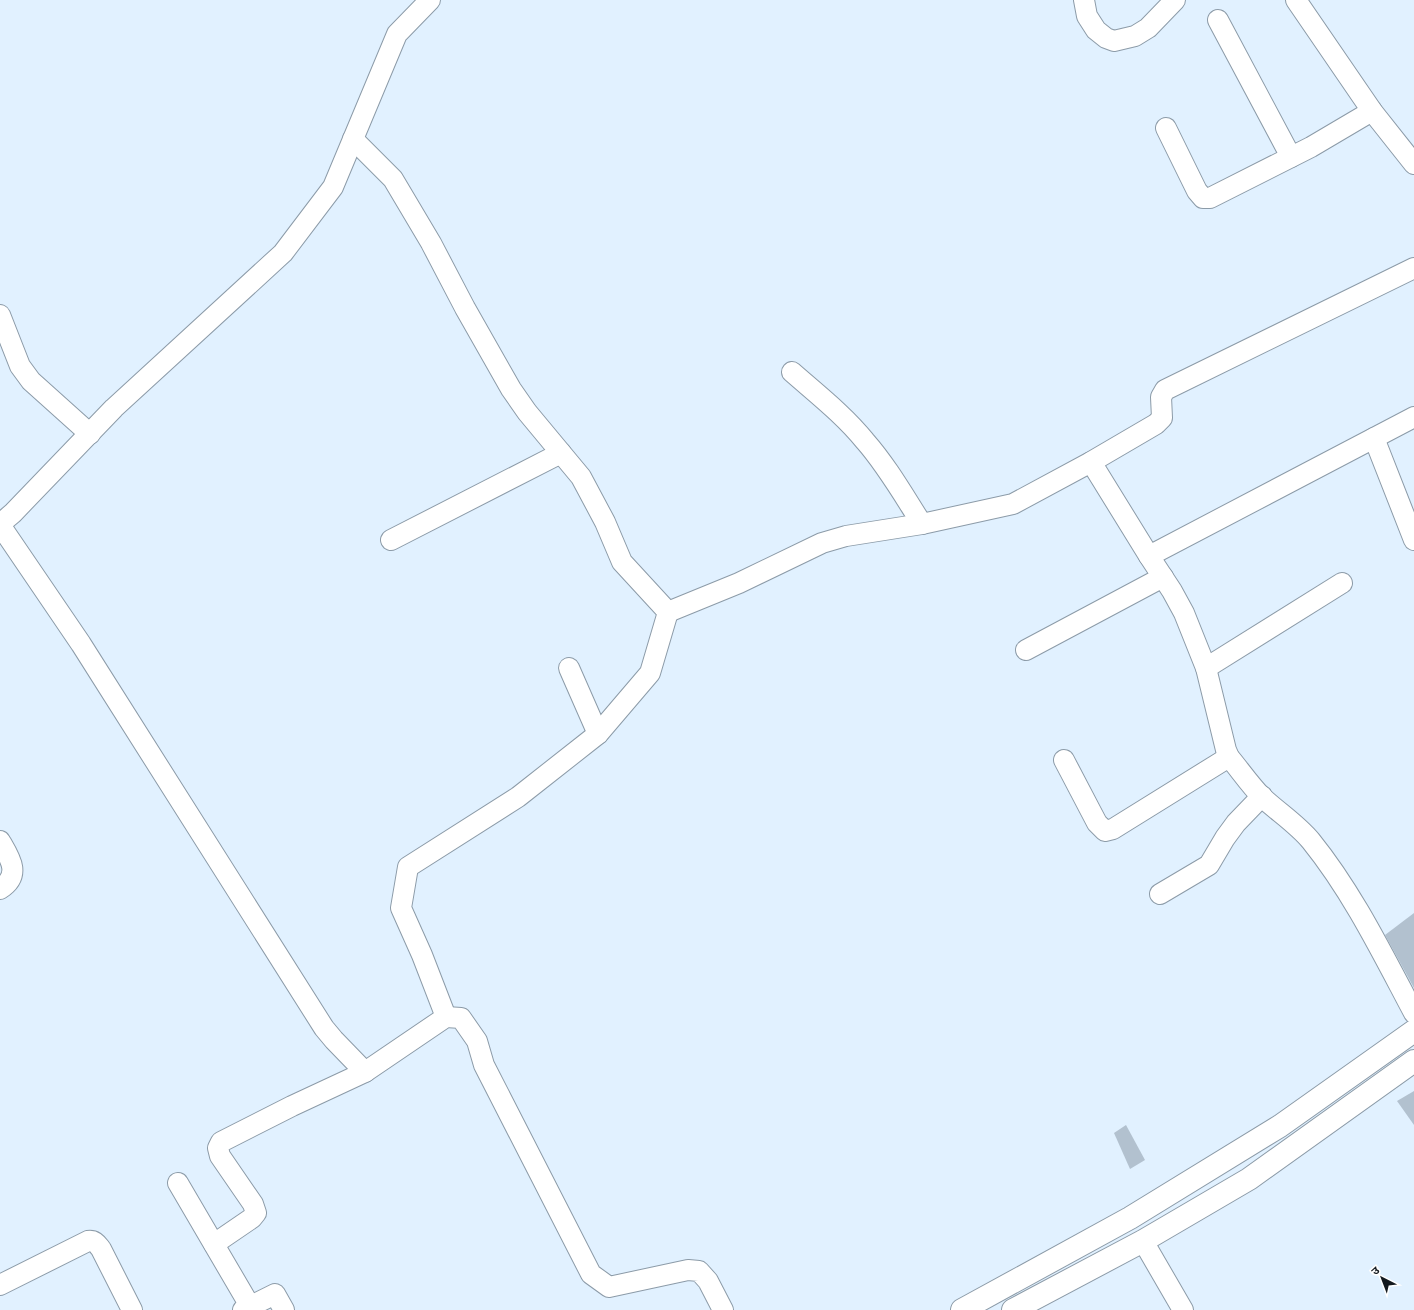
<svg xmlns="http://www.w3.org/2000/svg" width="1414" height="1310" font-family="'Fira Sans','Noto Sans Devanagari',sans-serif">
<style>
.building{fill:#b2c1cf}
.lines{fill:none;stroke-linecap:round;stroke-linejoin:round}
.minor-casing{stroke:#8c9ba8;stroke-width:22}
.highway-casing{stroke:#8c9ba8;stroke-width:24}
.minor{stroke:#fff;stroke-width:20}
.highway{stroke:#fff;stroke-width:22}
</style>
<rect width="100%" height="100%" fill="#e1f1ff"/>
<g class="building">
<polygon points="1414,913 1414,988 1385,935"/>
<polygon points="1414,1091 1414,1125 1397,1101"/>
<polygon points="1126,1125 1145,1160 1130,1169 1114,1133"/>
</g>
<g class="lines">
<defs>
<g id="minor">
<polyline points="1084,0 1087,16 1096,30 1106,38 1114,41 1135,36 1148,28 1175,0"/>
<polyline points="1296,0 1372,111 1414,164"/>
<polyline points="1218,20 1291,157"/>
<polyline points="1166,128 1197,191 1203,198 1210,198 1311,147 1372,111"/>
<polyline points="353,139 393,179 431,243 465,308 511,389 527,412 581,477 605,522 622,562 668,612 650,673 598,734 518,797 408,867 401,908 422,955 446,1017"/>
<polyline points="0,315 20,366 31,381 90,434"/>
<path d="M792,372c25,22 52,43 73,69 22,25 39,55 57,83"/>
<polyline points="1374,438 1414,540"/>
<path d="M1091,462l58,94 23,35 12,22 22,55 20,82 3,7c11,13 21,28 33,40 16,15 35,27 49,44 42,52 72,114 103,172"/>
<polyline points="0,524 13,513 114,408 283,253 333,187 397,34 430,0"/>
<polyline points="0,525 81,644 324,1028 334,1040 365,1072"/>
<polyline points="391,540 561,453"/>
<polyline points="1149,556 1414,417"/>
<polyline points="668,612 739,583 822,543 846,536 922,524 1013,504 1091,462 1156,424 1162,418 1161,397 1165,390 1414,268"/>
<polyline points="1026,650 1163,577"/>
<polyline points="569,668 598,734"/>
<polyline points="1206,668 1342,583"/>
<polyline points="1064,760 1097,823 1105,831 1113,829 1229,757"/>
<path d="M0,841c10,17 22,34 0,48"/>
<polyline points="1160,894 1209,865 1225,838 1236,823 1262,796"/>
<polyline points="178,1183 250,1306"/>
<polyline points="1143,1241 1183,1310"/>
<polyline points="214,1244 252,1218 256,1213 253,1204 220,1156 218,1148 221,1142 292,1106 365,1072 446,1017 461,1018 477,1041 484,1065 591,1274 609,1287 688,1270 699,1271 708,1281 723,1310"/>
<path d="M0,1285l88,-44c7,-1 9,3 13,8l31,61"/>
<polyline points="243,1310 275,1294 284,1310"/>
</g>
<g id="highway">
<polyline points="962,1310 1130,1218 1280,1126 1414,1031"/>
<polyline points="1013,1310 1143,1241 1249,1179 1414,1061"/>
</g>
</defs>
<use href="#minor" class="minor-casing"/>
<use href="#highway" class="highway-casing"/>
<use href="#minor" class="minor"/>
<use href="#highway" class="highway"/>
</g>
<g transform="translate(1382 1278) rotate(318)" stroke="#ffffff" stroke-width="3" paint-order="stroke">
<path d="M0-3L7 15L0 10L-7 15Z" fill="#13191e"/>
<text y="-6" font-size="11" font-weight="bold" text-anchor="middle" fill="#13191e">उ</text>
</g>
</svg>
